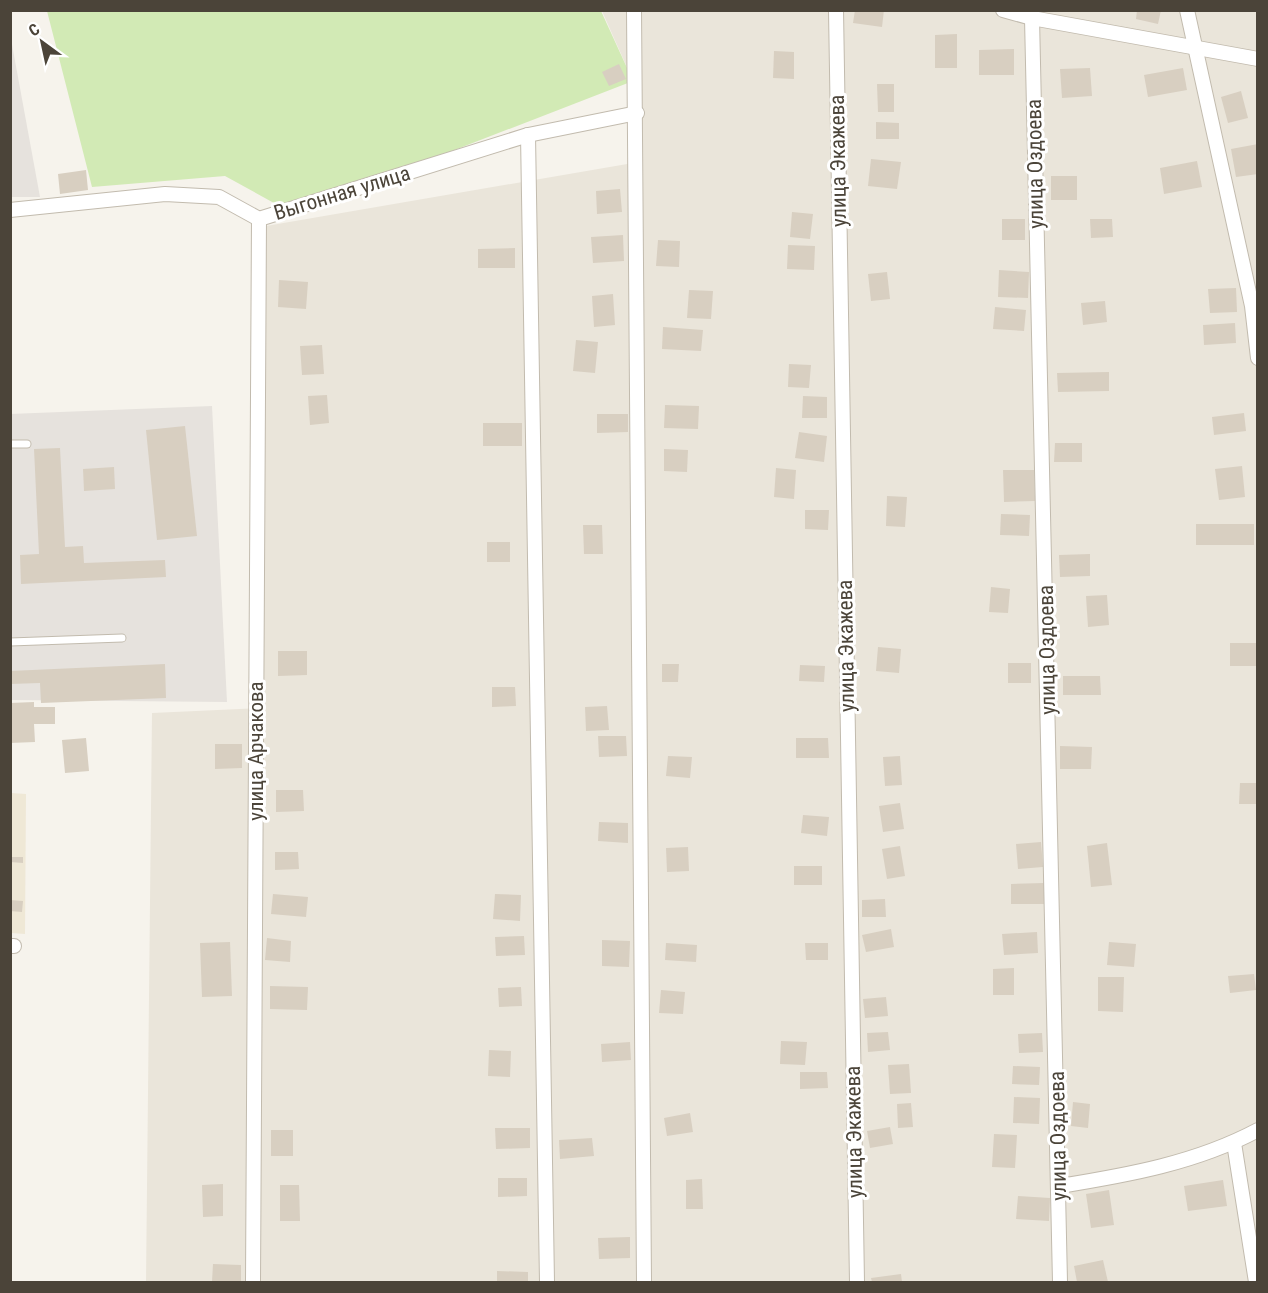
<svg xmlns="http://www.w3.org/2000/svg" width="1268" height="1293" font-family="'Roboto Condensed',sans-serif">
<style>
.residential{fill:#eae5da}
.industrial{fill:#e6e2dd}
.education{fill:#efe8d6}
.green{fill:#d2eab5}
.building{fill:#d8cfc1}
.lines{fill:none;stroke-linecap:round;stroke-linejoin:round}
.lane-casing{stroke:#c2bbae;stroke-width:9}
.street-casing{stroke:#c2bbae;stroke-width:16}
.lane{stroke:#fff;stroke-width:7}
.street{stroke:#fff;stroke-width:14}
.labels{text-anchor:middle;stroke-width:6;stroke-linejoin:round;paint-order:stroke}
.street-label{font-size:21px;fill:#4b4439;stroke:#fff}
</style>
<rect width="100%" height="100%" fill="#f6f3ec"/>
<polygon class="residential" points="602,11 1257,11 1257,1282 146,1282 152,713 262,708 266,226 633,163 633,81"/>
<g class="industrial">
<polygon points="11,39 40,197 11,197"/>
<polygon points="212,406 227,702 11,700 10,414"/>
</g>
<polygon class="education" points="11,793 26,794 25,934 11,933"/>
<polygon class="green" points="47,11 601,11 633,81 292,213 225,176 92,187"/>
<g class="building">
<polygon points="855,10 884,10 882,27 853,23"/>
<polygon points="1137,10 1161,10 1158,24 1136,19"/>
<polygon points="957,34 957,68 935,68 935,35"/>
<polygon points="1014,49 1014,75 979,75 979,50"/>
<polygon points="774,51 794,52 794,79 773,78"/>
<polygon points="619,64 626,79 609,86 602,72"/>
<polygon points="1090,68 1092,96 1062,98 1060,69"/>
<polygon points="1183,68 1187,90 1148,97 1144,75"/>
<polygon points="877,84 894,84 894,112 878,112"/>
<polygon points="1241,91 1248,118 1228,123 1221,97"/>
<polygon points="876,122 899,123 899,139 876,139"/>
<polygon points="1258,144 1258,174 1236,177 1231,149"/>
<polygon points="871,159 901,162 897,189 868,186"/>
<polygon points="1197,161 1202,187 1164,194 1160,168"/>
<polygon points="86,170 88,190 60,194 58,174"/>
<rect x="1051" y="176" width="26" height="24"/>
<polygon points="620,189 622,212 597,214 596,191"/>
<polygon points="792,212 813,214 810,239 790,237"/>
<rect x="1002" y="219" width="23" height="21"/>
<polygon points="1090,219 1112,219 1113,237 1091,238"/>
<polygon points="623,235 624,261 593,263 591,237"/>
<polygon points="658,240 680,241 679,267 656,266"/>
<polygon points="788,245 815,246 814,270 787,269"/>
<polygon points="515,248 515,268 478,268 478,249"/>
<polygon points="999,270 1029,272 1028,298 998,297"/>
<polygon points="887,272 890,299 871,301 868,274"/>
<polygon points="279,280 308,282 306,309 278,307"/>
<polygon points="1236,288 1237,312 1210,313 1208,289"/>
<polygon points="689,290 713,291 711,319 687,318"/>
<polygon points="613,294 615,325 594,327 592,296"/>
<polygon points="1105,301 1107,322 1083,325 1081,303"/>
<polygon points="995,307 1026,310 1024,331 993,329"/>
<polygon points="1235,323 1236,343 1204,345 1203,325"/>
<polygon points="663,327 703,330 701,351 662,349"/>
<polygon points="576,340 598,342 595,373 573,371"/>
<polygon points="322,345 324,374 302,375 300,346"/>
<polygon points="789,364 811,365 809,388 788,387"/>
<polygon points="1109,372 1109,391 1058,392 1057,373"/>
<polygon points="327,395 329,423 310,425 308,396"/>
<polygon points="803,396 827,397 827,418 802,418"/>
<polygon points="665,405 699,406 698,429 664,428"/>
<polygon points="1244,413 1246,431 1214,435 1212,417"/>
<polygon points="597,414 628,414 628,432 597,433"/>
<rect x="483" y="423" width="39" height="23"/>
<polygon points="185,426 197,536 157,540 146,430"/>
<polygon points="799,432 827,436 824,462 795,458"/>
<polygon points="1055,443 1082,443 1082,462 1054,462"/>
<polygon points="60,448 65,547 83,546 84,563 165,560 166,577 21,584 20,555 39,554 34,449"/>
<polygon points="664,449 688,450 687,472 664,471"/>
<polygon points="1242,466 1245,497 1219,500 1215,469"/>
<polygon points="114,467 115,489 84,491 83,469"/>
<polygon points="776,468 796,470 794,499 774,497"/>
<polygon points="1003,470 1034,470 1035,501 1004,502"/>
<polygon points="887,496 907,497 905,527 886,526"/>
<polygon points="805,510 829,510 828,530 805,529"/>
<polygon points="1001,514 1030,515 1029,536 1000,535"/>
<rect x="1196" y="524" width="58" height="21"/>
<polygon points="583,525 602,525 603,554 584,554"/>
<rect x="487" y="542" width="23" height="20"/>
<polygon points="1090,554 1090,576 1060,577 1059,555"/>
<polygon points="991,587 1010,589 1008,613 989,612"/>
<polygon points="1107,595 1109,625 1088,627 1086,596"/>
<rect x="1230" y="643" width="28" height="23"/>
<polygon points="878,647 901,649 899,673 876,671"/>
<polygon points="278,651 307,651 307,675 278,676"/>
<rect x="1008" y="663" width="23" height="20"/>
<polygon points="165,664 166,698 41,703 40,683 10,684 10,671"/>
<polygon points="662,664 679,664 678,682 662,682"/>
<polygon points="800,665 825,666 824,682 799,681"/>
<polygon points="1063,676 1100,676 1101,695 1063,695"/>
<polygon points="492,687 515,687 516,706 492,707"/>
<polygon points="34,702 34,707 55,707 55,724 34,724 35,742 10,743 10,703"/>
<polygon points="607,706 609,730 586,731 585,707"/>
<polygon points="598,736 626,736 627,756 599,757"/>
<polygon points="86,738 89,771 65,773 62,740"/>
<polygon points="796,738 828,738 829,758 796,758"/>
<polygon points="215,744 242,744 242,768 215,769"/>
<polygon points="1060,746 1092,747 1091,769 1060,769"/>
<polygon points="668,756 692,757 690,778 666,776"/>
<polygon points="900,756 902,785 885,786 883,757"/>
<polygon points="1240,783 1258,783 1258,804 1239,804"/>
<polygon points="276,790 303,790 304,811 276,812"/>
<polygon points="900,803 904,829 883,832 879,806"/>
<polygon points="803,815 829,817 827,836 801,833"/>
<polygon points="599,822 628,823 628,843 598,841"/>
<polygon points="1041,842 1043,867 1018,869 1016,844"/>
<polygon points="1107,843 1112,885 1091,887 1087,846"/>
<polygon points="900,846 905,876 887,879 882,849"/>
<polygon points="688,847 689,871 667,872 666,848"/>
<polygon points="275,852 298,852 299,869 275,870"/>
<polygon points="10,857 23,857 23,863 10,862"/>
<rect x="794" y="866" width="28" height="19"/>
<polygon points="1044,883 1045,904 1011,904 1011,884"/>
<polygon points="273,894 308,897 306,917 271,914"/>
<polygon points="495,894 521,895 520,921 493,919"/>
<polygon points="885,899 886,917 862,917 862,900"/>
<polygon points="10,900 23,901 22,912 10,911"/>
<polygon points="891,929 894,947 866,952 862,935"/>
<polygon points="1037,932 1038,953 1004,955 1002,934"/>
<polygon points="524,936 525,955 496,956 495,937"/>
<polygon points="267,938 291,941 290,962 265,960"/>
<polygon points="602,940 630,941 629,967 602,966"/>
<polygon points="230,942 232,996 202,997 200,943"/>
<polygon points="1109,942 1136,944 1134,967 1107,965"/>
<polygon points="666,943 697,945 696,962 665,960"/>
<polygon points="805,943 828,943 828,960 806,960"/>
<polygon points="1014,968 1014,995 993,995 993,969"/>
<polygon points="1254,974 1256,990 1230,993 1228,976"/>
<polygon points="1098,977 1124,977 1123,1012 1098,1011"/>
<polygon points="270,986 308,987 307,1010 270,1009"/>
<polygon points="521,987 522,1006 499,1007 498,988"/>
<polygon points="661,990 685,992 683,1014 659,1013"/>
<polygon points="886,997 888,1016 865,1018 863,999"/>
<polygon points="888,1032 890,1050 868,1052 867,1033"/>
<polygon points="1042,1033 1043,1052 1019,1053 1018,1034"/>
<polygon points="781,1041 807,1042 805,1065 780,1064"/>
<polygon points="630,1042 631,1060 602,1062 601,1044"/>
<polygon points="489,1050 511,1051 510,1077 488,1076"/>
<polygon points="909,1064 911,1093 890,1094 888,1065"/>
<polygon points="1013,1066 1040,1067 1039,1085 1012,1084"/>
<polygon points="800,1072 827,1072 828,1088 800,1089"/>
<polygon points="1014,1097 1040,1098 1039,1124 1013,1123"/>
<polygon points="1073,1102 1090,1104 1088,1128 1071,1126"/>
<polygon points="911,1103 913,1127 898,1128 897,1104"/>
<polygon points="690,1113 693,1132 667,1136 664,1118"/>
<polygon points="890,1127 893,1144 870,1148 867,1131"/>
<polygon points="495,1128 530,1128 530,1148 496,1149"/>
<rect x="271" y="1130" width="22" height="26"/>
<polygon points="994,1134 1017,1135 1015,1168 992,1167"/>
<polygon points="592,1138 594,1156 560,1159 559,1140"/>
<polygon points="498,1178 527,1178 527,1196 498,1197"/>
<polygon points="702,1179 703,1209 686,1209 686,1180"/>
<polygon points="1223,1180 1227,1206 1188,1211 1184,1186"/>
<polygon points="223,1184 223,1216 203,1217 202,1185"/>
<polygon points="280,1185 299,1185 300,1221 280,1221"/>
<polygon points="1109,1190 1114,1225 1091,1228 1086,1194"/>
<polygon points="1018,1196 1050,1198 1049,1221 1016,1219"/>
<polygon points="630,1237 630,1258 599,1259 598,1238"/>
<polygon points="1103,1260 1108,1282 1077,1282 1074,1266"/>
<polygon points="213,1264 241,1265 241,1282 212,1282"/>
<polygon points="497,1271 528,1272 528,1282 497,1282"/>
<polygon points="901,1274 902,1282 872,1282 871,1278"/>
</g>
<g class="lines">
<defs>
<g id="lane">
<polyline points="10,444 27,444"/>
<polyline points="10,642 122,638"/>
</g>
<g id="street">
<polyline points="634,10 644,1282"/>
<polyline points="836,10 857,1282"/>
<polyline points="1003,10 1032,18 1258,59"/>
<polyline points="1187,10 1252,306 1258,358"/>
<polyline points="1032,18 1060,1282"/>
<polyline points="528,135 547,1282"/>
<polyline points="10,210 165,194 219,197 259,219 528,135 637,113"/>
<polyline points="10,946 14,946"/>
<polyline points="1234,1143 1256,1282"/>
<path d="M1060,1186c68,-11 136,-23 198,-56"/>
<polyline points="253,1282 259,219"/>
</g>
</defs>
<use href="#lane" class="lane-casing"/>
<use href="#street" class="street-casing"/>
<use href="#lane" class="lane"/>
<use href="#street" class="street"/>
</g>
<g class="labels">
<g class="street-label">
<text transform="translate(838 161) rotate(-91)" y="7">улица Экажева</text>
<text transform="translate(1035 164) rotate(-91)" y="7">улица Оздоева</text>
<text transform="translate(342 193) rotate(-17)" y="7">Выгонная улица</text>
<text transform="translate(846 646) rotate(-91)" y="7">улица Экажева</text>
<text transform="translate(1047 650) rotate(-91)" y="7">улица Оздоева</text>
<text transform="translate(256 751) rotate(-90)" y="7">улица Арчакова</text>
<text transform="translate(854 1132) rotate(-91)" y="7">улица Экажева</text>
<text transform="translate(1058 1136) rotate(-91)" y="7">улица Оздоева</text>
</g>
</g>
<rect width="1268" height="1293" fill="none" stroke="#4b4439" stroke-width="24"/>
<g transform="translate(42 42) rotate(327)" stroke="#ffffff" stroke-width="4.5" paint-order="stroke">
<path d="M0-4.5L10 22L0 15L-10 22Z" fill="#4b4439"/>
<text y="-9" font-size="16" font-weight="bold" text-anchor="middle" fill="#4b4439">С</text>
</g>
</svg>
